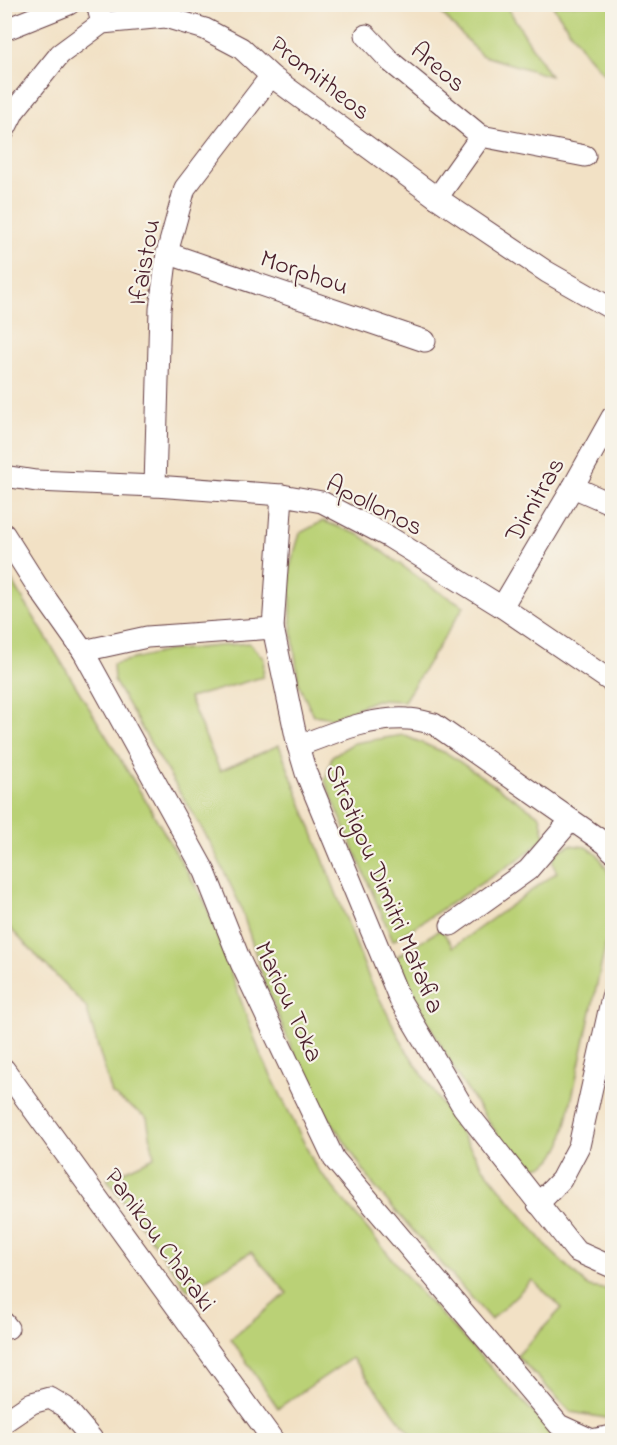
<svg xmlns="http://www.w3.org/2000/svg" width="617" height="1445" font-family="'Indie Flower',sans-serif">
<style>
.green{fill:#bad176;stroke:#827850;stroke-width:1.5}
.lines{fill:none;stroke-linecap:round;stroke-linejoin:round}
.minor-casing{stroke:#633c42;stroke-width:23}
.minor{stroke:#fff;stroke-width:21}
.labels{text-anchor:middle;stroke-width:4.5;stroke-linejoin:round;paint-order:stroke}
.street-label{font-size:26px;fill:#4a1f2b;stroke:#f7f3e8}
</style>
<rect width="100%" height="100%" fill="#f7f3e8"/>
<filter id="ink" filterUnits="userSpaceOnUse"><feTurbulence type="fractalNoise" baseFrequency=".0167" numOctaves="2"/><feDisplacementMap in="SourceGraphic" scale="12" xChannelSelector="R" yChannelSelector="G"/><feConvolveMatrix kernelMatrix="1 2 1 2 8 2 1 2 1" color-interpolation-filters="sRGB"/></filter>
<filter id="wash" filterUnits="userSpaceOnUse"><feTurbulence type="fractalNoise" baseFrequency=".008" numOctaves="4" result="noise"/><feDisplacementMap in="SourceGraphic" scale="24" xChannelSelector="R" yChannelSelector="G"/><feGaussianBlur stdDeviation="1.35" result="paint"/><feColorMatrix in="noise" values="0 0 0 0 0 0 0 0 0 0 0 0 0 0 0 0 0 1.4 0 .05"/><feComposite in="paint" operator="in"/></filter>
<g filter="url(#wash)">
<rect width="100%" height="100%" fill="#f2e1c5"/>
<g class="green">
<polygon points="434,5 506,5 550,76 481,55"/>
<polygon points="552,5 612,5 612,83 583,50"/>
<polygon points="323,521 360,535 433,588 464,606 404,701 376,700 333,718 313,715 299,685 291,622 290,567 300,533"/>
<polygon points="4,568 147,803 205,902 260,1053 316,1167 417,1289 559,1440 415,1440 352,1358 278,1408 231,1339 287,1293 251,1252 188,1290 107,1179 154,1157 147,1118 112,1094 86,1007 5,923"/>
<polygon points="249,643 264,659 263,677 189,698 220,771 279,745 369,978 405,1048 483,1167 550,1250 589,1287 612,1290 612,1419 571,1412 517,1356 562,1308 532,1280 491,1320 374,1186 307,1085 266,986 240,905 210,842 155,751 114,681 113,664 167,651"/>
<polygon points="403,735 448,754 540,816 545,837 525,855 393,941 325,781 332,756 354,743"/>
<path d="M570,845l17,2 11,8 8,13 6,12v36l-50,227 -7,13 -10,9 -15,3 -11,-5 -9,-10 -51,-75 -49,-89 -14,-32 45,-28 12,18 104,-75c-10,-14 0,-21 13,-27z"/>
</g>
</g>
<g filter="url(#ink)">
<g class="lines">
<defs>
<g id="minor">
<polyline points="97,4 102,23"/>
<polyline points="4,30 69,4"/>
<polyline points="366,35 391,62 481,136 585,156"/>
<polyline points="4,131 14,111 60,54 102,23 165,17 205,29 241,48 271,76 437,198 547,272 612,309"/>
<polyline points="437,198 481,136"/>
<polyline points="167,253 425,341"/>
<polyline points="4,476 36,481 155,486 282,495 322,502 389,537 502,607 612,682"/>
<polyline points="155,486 160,309 167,253 185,188 271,76"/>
<polyline points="573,487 612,504"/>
<polyline points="282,495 273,628 298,746 306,773 400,1000 463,1107 576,1251 612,1267"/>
<polyline points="4,534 37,586 83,651 205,872 241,963 334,1159 559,1425 592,1440"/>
<polyline points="502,607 573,487 612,417"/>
<polyline points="83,651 147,637 273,628"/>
<path d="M298,746c35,-13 71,-29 109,-27 9,0 19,3 27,5l172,120 6,7"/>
<polyline points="451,925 528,870 571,820"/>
<polyline points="4,1069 273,1440"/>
<polyline points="538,1204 561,1180 579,1146 612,997"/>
<polyline points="4,1323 8,1328"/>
<polyline points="4,1422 32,1403 50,1398 65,1407 92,1439"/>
<polyline points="591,1440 612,1436"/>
</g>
</defs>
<use href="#minor" class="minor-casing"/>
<use href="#minor" class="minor"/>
</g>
</g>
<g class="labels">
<g class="street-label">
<text transform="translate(439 66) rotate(40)" y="9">Areos</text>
<text transform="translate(321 77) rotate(38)" y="9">Promitheos</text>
<text transform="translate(143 262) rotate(-80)" y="9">Ifaistou</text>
<text transform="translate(305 271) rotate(19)" y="9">Morphou</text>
<text transform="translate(534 499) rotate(-60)" y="9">Dimitras</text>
<text transform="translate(375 504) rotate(27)" y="9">Apollonos</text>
<text transform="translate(386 888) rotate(67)" y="9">Stratigou Dimitri Matafia</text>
<text transform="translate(290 1001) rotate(65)" y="9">Mariou Toka</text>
<text transform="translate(161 1239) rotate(54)" y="9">Panikou Charaki</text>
</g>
</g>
<rect width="617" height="1445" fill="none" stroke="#f7f3e8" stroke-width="24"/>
</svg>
